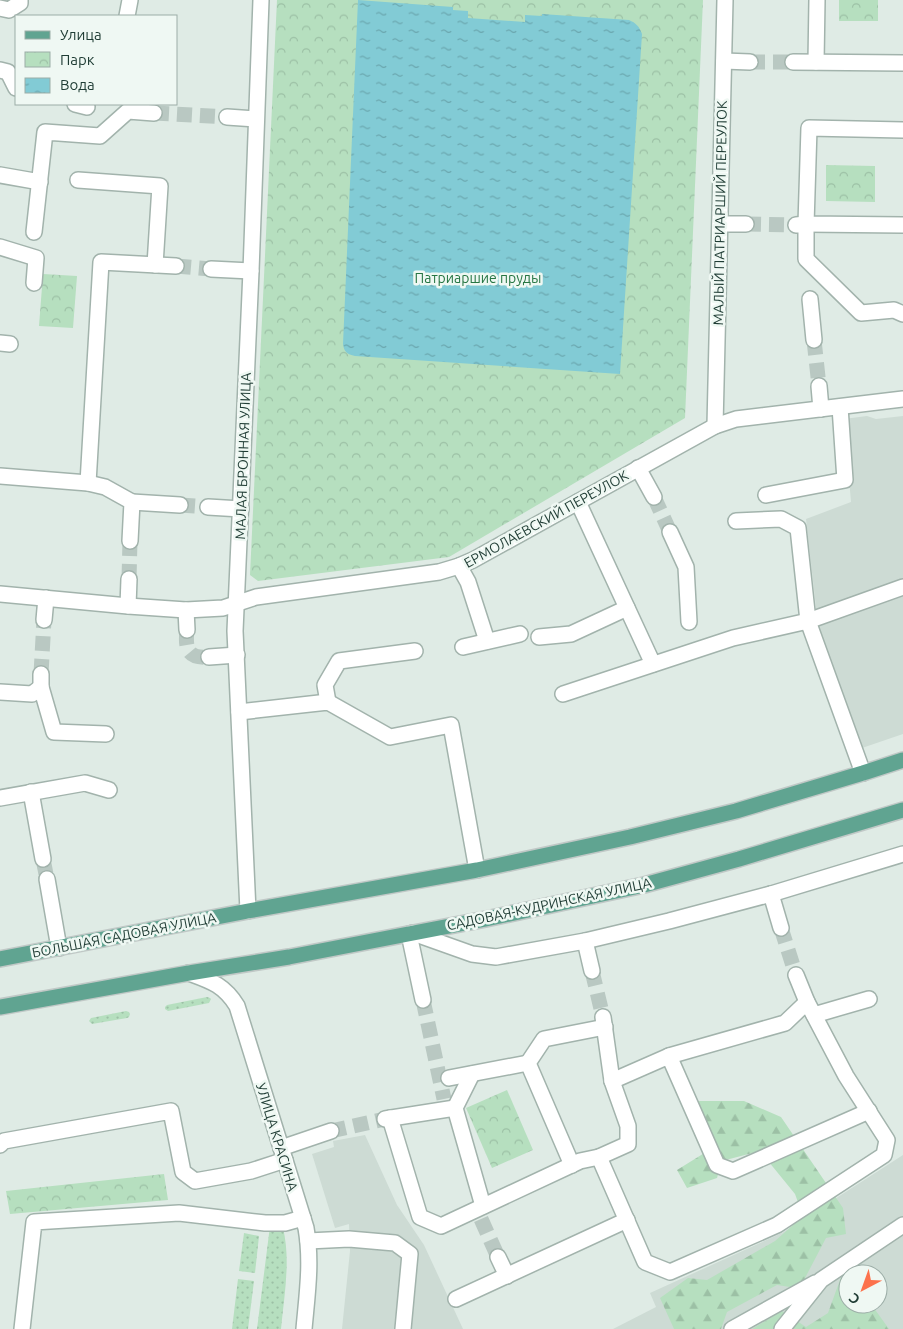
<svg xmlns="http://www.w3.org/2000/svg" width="903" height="1329" font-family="Ubuntu,sans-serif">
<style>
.built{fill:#cddbd4;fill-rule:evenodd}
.grass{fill:url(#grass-dots)}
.forest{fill:url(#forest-firs)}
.park{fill:url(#park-crowns)}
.water{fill:url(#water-ripples)}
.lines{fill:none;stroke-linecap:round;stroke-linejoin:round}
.minor-tunnel{stroke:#b9c8c2;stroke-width:15;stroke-dasharray:15 8;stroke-linecap:butt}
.minor-casing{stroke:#a2b3ac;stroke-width:18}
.major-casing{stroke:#c0c8c6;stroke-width:18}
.minor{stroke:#fff;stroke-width:15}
.major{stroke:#60a491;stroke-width:15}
.labels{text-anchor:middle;stroke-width:5;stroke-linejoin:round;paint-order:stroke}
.street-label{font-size:14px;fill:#1f3c34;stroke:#eff8f3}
.park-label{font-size:14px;fill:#267643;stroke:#eff8f3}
</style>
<defs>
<pattern id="grass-dots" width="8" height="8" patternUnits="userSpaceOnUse" patternTransform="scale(1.25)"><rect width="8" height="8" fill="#b6dfbf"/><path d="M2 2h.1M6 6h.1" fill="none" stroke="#9cc0a5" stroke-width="1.8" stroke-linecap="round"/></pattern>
<pattern id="forest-firs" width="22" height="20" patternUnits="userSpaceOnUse" patternTransform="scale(1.25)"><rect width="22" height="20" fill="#b6dfbf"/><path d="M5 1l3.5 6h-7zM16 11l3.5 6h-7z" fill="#9cc0a5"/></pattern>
<pattern id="park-crowns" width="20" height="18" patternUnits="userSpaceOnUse" patternTransform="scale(1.25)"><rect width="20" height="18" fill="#b6dfbf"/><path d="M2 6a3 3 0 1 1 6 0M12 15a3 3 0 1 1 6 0" fill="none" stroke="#9cc0a5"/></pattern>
<pattern id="water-ripples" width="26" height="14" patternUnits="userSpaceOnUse" patternTransform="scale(1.25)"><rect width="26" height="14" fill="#82cbd5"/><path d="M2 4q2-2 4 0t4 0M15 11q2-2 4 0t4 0" fill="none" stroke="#6aa6ae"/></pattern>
</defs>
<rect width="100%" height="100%" fill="#dfebe5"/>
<g class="built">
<polygon points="867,416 876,419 903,416 903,734 862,748 819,634 806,519 851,502 844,419"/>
<polygon points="365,1135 397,1205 424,1245 463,1329 342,1329 350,1251 349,1224 335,1228 312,1154 334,1147 333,1141"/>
<path d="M903,1155v174h-290l43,-22 -6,-14 132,-60zM848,1274h30v30h-30z"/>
</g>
<g class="grass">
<polygon points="207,997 210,998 211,999 209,1003 168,1011 165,1009 165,1007 167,1005"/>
<polygon points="126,1011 129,1012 130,1014 129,1017 127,1018 92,1024 89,1021 91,1018"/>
<path d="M270,1226l13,2c8,33 1,68 -2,101h-24z"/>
<polygon points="244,1233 259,1236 255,1273 239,1271"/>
<polygon points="238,1279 254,1281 248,1329 232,1329"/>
</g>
<g class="forest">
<polygon points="699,1101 744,1101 781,1117 843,1208 846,1234 826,1238 804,1280 790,1287 777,1285 727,1312 721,1329 674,1329 660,1298 688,1278 707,1280 775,1241 803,1216 795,1194 760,1151 722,1161 717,1178 687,1188 677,1170 706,1152 690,1120"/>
<polygon points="848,1273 848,1304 871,1304 889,1329 752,1329 782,1311 806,1327 828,1313 841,1277"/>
</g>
<g class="park">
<polygon points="277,0 703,0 685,418 449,557 258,581 250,575"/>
<rect x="839" y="0" width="39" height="21"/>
<polygon points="826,165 875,166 875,202 826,201"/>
<polygon points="43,274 77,276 73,328 39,326"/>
<polygon points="507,1090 533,1150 492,1168 466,1108"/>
<polygon points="164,1174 168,1200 10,1214 6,1191"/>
</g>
<path class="water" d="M358,0l95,7v3l15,1v7l57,4v-7l17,1v-2l87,6c7,3 10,6 13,14l-22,340 -265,-18c-8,-2 -11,-4 -12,-12z"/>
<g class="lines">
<g class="minor-tunnel">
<polyline points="750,62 793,62"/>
<polyline points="154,113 227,117"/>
<polyline points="746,224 796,225"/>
<polyline points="176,266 211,269"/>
<polyline points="814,340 819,386"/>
<polyline points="654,497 670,532"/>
<polyline points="180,505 208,507"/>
<polyline points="129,579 130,541"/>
<path d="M187,630c-2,18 0,29 22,27"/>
<polyline points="41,674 44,620"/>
<polyline points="43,859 47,879"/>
<polyline points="781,928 796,975"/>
<polyline points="592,971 603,1017"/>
<polyline points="423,1000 444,1099"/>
<polyline points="331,1131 385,1119"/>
<polyline points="481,1219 498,1257"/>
</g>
<defs>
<g id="minor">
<polyline points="0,8 9,10 20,3 20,0"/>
<polyline points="127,16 130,0"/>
<polyline points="724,61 750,62"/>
<polyline points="793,62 903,63"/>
<polyline points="816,62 817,0"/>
<polyline points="0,70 8,72 16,88"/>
<polyline points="75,104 87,107"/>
<polyline points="227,117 256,119"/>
<polyline points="903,130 809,128 806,224 903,225"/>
<polyline points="0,175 40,182"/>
<polyline points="78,180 160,186 155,265"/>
<polyline points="720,224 746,224"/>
<polyline points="796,225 806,224 806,259 861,313 894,310 903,314"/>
<polyline points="34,232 45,132 100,136 128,111 154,113"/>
<polyline points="0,247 36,258 34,283"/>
<polyline points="211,269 251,271"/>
<polyline points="810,299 814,340"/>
<polyline points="0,343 10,344"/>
<polyline points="819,386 821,409"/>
<polyline points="715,426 725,0"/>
<polyline points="638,468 654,497"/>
<polyline points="0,476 88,483 105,487 132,502 130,541"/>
<polyline points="88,483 101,262 176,266"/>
<polyline points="766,495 845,480 840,407"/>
<polyline points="132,502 180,505"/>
<polyline points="578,502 653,664"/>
<polyline points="208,507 241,509"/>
<polyline points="670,532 686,567 689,622"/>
<polyline points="459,566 468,582 487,641"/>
<polyline points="0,594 128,606 186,610 223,608 256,597 439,572 459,566 473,560 715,426 736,419 903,399"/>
<polyline points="128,606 129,579"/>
<polyline points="186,610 187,630"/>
<polyline points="44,620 46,598"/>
<polyline points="539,637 571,634 627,608"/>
<polyline points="463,647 520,634"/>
<polyline points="209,657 237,655"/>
<polyline points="41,674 41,687 54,732 106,734"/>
<polyline points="0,692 32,694 41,687"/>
<polyline points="563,694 733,638 808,621 798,528 781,519 736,521"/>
<polyline points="328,702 325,685 339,661 415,651"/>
<polyline points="239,712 328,702 390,737 451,725 477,870"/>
<polyline points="863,773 808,621 903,587"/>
<polyline points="31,792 43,859"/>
<polyline points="0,798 85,783 109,790"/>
<polyline points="47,879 59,948"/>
<polyline points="771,894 781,928"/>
<polyline points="248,911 235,631 251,271 261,0"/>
<polyline points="413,933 472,954 496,957 585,941 669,921 771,894 903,854"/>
<polyline points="409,934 423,1000"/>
<polyline points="585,941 592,971"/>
<path d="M189,973c22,8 35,12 48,33l69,222c6,34 1,67 -2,101"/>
<polyline points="814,1015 869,999"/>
<polyline points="603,1017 612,1081 628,1126 628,1144 599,1157 645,1262 670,1272 777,1225 884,1155 887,1140 846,1076 807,1002 796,975"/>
<polyline points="669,1056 785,1023 807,1002"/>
<polyline points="472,1074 455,1108 483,1206"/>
<polyline points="449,1078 528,1063"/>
<polyline points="612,1081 669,1056 717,1165 733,1171 869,1111"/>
<polyline points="390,1118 420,1217 441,1226 580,1161 599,1157"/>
<polyline points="385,1119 455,1108"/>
<polyline points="0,1145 4,1141 171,1111 183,1172 195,1181 251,1171 285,1160"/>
<polyline points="281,1148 331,1131"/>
<polyline points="572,1165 528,1063 544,1039 605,1027"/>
<polyline points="308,1241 349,1239 395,1243 410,1254 403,1329"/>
<polyline points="498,1257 507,1276"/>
<polyline points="456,1299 627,1220"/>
<polyline points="22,1329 34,1222 179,1213 265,1223 285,1223 303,1218"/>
<polyline points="732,1329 815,1283"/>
<polyline points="782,1329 821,1280 903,1225"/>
</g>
<g id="major">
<polyline points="0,959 248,911 477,870 630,837 736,811 863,773 903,760"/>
<polyline points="0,1007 189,973 289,957 486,919 644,885 739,859 903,810"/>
</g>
</defs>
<use href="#minor" class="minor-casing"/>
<use href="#major" class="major-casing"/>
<use href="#minor" class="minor"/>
<use href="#major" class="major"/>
</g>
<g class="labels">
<g class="street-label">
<text transform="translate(720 213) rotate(-89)" y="5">МАЛЫЙ ПАТРИАРШИЙ ПЕРЕУЛОК</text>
<text transform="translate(243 456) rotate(-88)" y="5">МАЛАЯ БРОННАЯ УЛИЦА</text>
<text transform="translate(546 519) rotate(-29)" y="5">ЕРМОЛАЕВСКИЙ ПЕРЕУЛОК</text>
<text transform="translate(549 904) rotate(-12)" y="5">САДОВАЯ-КУДРИНСКАЯ УЛИЦА</text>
<text transform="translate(124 935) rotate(-11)" y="5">БОЛЬШАЯ САДОВАЯ УЛИЦА</text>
<text transform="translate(277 1137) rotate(73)" y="5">УЛИЦА КРАСИНА</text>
</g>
<g class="park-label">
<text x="478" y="283">Патриаршие пруды</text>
</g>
</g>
<rect x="15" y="15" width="162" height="90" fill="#eff8f3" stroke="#9cada7"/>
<rect x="25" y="31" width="25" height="8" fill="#60a491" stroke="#9cada7"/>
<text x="60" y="40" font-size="15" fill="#1f3c34">Улица</text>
<rect x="25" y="52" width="25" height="15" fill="url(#park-crowns)" stroke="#9cada7"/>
<text x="60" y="65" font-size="15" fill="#1f3c34">Парк</text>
<rect x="25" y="78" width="25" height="15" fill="url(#water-ripples)" stroke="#9cada7"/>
<text x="60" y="90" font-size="15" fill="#1f3c34">Вода</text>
<g transform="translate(863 1289) rotate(221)"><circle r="24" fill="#eff8f3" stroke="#9cada7"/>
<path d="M0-4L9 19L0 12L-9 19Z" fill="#fc724c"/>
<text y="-8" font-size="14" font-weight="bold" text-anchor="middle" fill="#1f3c34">С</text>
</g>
</svg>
